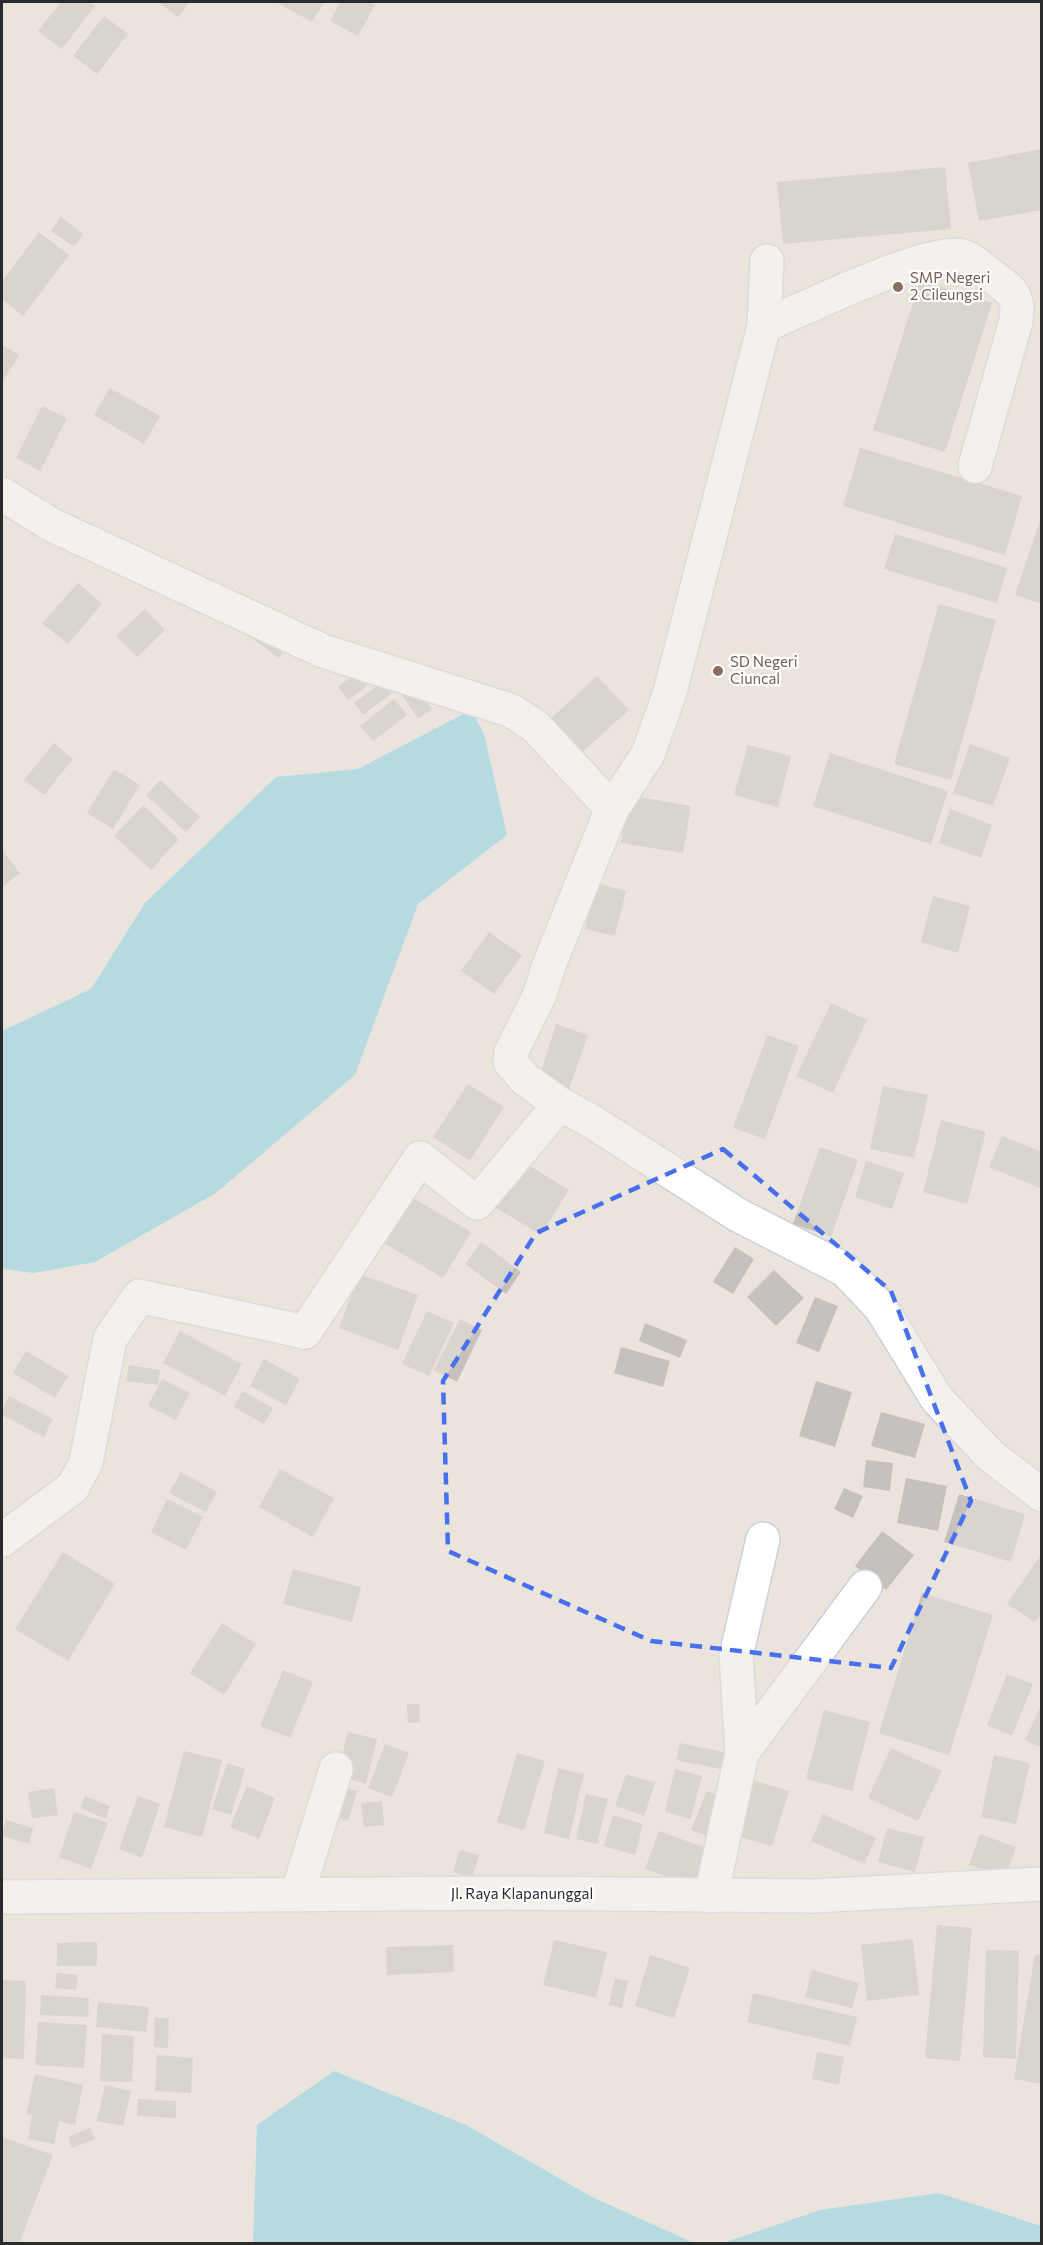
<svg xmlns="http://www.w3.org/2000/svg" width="1043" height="2245" font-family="Commissioner,sans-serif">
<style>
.water{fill:#76cfe6}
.building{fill:#c6c1bc}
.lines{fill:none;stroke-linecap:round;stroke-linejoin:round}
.minor-casing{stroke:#cbcfdb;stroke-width:36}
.minor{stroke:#fff;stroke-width:33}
.marked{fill:none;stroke:#4770ee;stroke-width:4.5;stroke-dasharray:12 8;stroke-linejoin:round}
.education-dot{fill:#8d6e63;stroke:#fff;stroke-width:2}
.labels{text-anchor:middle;stroke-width:4.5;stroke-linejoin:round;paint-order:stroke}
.education-label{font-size:15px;fill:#785e54;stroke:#fff;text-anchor:start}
.street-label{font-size:15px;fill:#2a2a2a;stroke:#fff}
</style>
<rect width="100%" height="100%" fill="#ebe4dd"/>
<g class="water">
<polygon points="471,710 484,734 507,835 418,904 355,1075 216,1193 95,1262 34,1273 2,1269 2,1031 91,989 145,903 276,777 358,769"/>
<polygon points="334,2071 466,2125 592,2197 694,2243 253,2243 257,2125"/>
<polygon points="939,2193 1041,2226 1041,2243 723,2243 820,2210"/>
</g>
<g class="building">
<polygon points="61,2 90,2 95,6 62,49 38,31"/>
<polygon points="158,2 190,2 178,17"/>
<polygon points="276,2 324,2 312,22"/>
<polygon points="340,2 369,2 375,5 358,36 330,21"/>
<polygon points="104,16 128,34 97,74 73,56"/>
<polygon points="1042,149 1042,210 979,221 968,163"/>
<polygon points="945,167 951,229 783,244 777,182"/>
<polygon points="61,217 83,234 74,247 51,231"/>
<polygon points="39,232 69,255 23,316 2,299 2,281"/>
<polygon points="920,280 992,303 945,452 873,430"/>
<polygon points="2,345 19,355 2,383"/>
<polygon points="110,388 160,416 144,444 94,415"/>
<polygon points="42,406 67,418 40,471 16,458"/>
<polygon points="860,448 1022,496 1005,555 843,506"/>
<polygon points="1042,515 1042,604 1015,595"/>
<polygon points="895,534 1007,568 997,603 884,569"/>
<polygon points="78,583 102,604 68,644 42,623"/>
<polygon points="939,604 996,620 951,780 894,764"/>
<polygon points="145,609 165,630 137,657 116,636"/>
<polygon points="256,622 288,645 279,658 246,634"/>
<polygon points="364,666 375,679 348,700 338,687"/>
<polygon points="597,676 629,710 578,756 547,722"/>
<polygon points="384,681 392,693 363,715 354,703"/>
<polygon points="414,682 432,710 418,719 400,692"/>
<polygon points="394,699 407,715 373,741 360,726"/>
<polygon points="54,743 73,759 44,795 24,780"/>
<polygon points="970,744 1010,758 993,806 953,793"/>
<polygon points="748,745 791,756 778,807 734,795"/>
<polygon points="830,753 948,791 931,844 813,806"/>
<polygon points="114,769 140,785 113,829 87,813"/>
<polygon points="160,780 200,817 186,832 146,795"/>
<polygon points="628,795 691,806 683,853 621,843"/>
<polygon points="143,805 179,839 151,870 114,836"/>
<polygon points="950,809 992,825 981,858 939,843"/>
<polygon points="2,850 20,873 2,887"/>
<polygon points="596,883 626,891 615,936 585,929"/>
<polygon points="933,896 970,906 958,953 921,942"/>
<polygon points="489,932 522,955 494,994 461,971"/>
<polygon points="831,1003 867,1020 833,1093 796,1076"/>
<polygon points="556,1024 588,1035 567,1095 537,1085"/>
<polygon points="767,1035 799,1046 765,1139 733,1128"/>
<polygon points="468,1084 504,1107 470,1161 433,1137"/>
<polygon points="883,1086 928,1095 914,1158 870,1149"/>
<polygon points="941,1120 986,1132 967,1204 923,1192"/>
<polygon points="1002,1136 1042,1152 1040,1188 989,1167"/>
<polygon points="820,1147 858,1160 831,1237 793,1224"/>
<polygon points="522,1161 569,1190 541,1235 493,1206"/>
<polygon points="866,1161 904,1173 892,1209 855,1197"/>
<polygon points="408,1195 471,1232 443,1278 380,1241"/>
<polygon points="481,1242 521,1272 506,1294 465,1264"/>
<polygon points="735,1247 754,1259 733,1294 713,1282"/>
<polygon points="774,1270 804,1298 776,1326 747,1297"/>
<polygon points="359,1274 418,1295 398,1350 339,1328"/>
<polygon points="815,1297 838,1306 819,1352 796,1343"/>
<polygon points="427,1311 454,1323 429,1376 402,1364"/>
<polygon points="460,1319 482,1330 457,1382 434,1370"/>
<polygon points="645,1323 687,1340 680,1358 639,1341"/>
<polygon points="180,1331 242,1364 225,1396 163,1363"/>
<polygon points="621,1347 670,1361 663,1387 614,1373"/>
<polygon points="26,1351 68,1376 55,1398 13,1373"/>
<polygon points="264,1359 300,1379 286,1405 250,1386"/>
<polygon points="129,1365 160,1370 158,1385 126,1381"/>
<polygon points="162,1379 190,1393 176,1420 148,1406"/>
<polygon points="816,1381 852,1392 835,1447 799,1436"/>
<polygon points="242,1391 273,1408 264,1424 234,1407"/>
<polygon points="9,1396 53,1419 44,1437 2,1415 2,1410"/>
<polygon points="881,1412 925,1424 915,1458 871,1446"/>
<polygon points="866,1460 893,1463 890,1491 863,1487"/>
<polygon points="280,1469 334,1498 313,1537 259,1507"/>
<polygon points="181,1472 217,1492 206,1512 169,1493"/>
<polygon points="906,1478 947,1486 938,1531 897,1523"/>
<polygon points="844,1488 863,1496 853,1518 834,1509"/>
<polygon points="959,1494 1025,1514 1011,1562 944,1542"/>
<polygon points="167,1499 203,1517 186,1550 151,1532"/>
<polygon points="882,1531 914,1555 886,1590 855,1566"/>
<polygon points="63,1552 115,1584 68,1661 15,1629"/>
<polygon points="1042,1553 1042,1613 1035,1622 1007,1604"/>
<polygon points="293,1569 361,1587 352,1622 283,1604"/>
<polygon points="922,1593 993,1615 949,1755 879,1733"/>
<polygon points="222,1623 256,1644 224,1695 190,1673"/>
<polygon points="283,1670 313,1682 290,1738 260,1726"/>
<polygon points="1007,1674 1033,1684 1012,1736 987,1725"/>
<polygon points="1042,1703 1042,1748 1025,1740"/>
<polygon points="407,1704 419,1704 420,1722 408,1723"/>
<polygon points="824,1710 870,1722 852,1791 806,1779"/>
<polygon points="348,1732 377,1739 366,1784 337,1776"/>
<polygon points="680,1743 733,1754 730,1771 676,1760"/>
<polygon points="385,1744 409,1753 392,1797 368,1788"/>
<polygon points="891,1748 942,1771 918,1821 868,1798"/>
<polygon points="184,1751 222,1760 202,1837 164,1827"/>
<polygon points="517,1753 545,1761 524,1830 497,1822"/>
<polygon points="994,1755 1030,1763 1016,1824 981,1817"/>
<polygon points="227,1763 245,1769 231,1815 212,1809"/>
<polygon points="558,1768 584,1774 569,1839 544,1833"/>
<polygon points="675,1769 702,1776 691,1819 665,1812"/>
<polygon points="626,1774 655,1783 644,1816 615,1806"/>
<polygon points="746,1778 789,1791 772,1846 730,1834"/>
<polygon points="333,1783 357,1791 348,1821 324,1814"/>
<polygon points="247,1786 275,1798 259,1839 230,1827"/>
<polygon points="54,1788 58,1815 32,1818 28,1792"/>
<polygon points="707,1791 729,1800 713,1838 691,1830"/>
<polygon points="586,1794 608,1799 597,1844 576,1839"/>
<polygon points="85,1796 110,1806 106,1819 80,1808"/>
<polygon points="138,1796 160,1804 142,1858 119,1849"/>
<polygon points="382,1801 384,1825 364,1827 361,1803"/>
<polygon points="74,1812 108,1823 91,1869 59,1857"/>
<polygon points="823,1814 876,1838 864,1864 811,1841"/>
<polygon points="613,1815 643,1824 635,1855 604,1846"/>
<polygon points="6,1820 33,1828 29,1844 2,1836"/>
<polygon points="887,1828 924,1837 915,1872 878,1862"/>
<polygon points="659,1831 706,1848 693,1886 645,1869"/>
<polygon points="980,1834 1016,1847 1005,1878 969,1865"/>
<polygon points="460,1850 479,1855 472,1878 453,1872"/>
<polygon points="937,1925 972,1928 960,2061 925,2058"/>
<polygon points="913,1939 919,1995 867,2001 861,1945"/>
<polygon points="554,1940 607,1952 596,1998 543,1985"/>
<polygon points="97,1942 97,1966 57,1966 57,1943"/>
<polygon points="453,1945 454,1972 387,1975 386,1947"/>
<polygon points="986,1950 1019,1951 1016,2059 983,2057"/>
<polygon points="1035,1954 1042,1955 1042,2084 1014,2079"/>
<polygon points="650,1955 690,1968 674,2018 635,2006"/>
<polygon points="812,1970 859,1983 852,2008 805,1997"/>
<polygon points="57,1973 78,1975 76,1990 55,1988"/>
<polygon points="615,1978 628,1981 622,2008 609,2005"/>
<polygon points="2,1980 26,1981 24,2059 2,2058"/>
<polygon points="753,1993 857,2017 850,2046 747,2022"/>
<polygon points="41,1995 89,1998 88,2017 40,2015"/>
<polygon points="98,2002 149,2007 146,2032 96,2027"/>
<polygon points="155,2018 169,2018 168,2048 154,2047"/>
<polygon points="38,2022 87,2025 84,2068 35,2065"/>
<polygon points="102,2034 134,2036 132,2082 100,2081"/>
<polygon points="817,2052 844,2057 839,2085 812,2079"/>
<polygon points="157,2055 193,2058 191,2093 155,2091"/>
<polygon points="35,2074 83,2085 75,2125 59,2121 54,2144 28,2139 32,2115 26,2114"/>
<polygon points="105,2085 131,2091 123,2126 97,2121"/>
<polygon points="138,2099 176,2101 176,2118 137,2116"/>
<polygon points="90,2128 95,2139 72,2148 68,2137"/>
<polygon points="2,2137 53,2155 19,2244 2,2244"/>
</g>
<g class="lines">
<defs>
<g id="minor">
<polyline points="767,261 764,326 670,692 648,754 612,809 549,965 540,994 511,1052 510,1062 526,1080 560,1104 591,1121 738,1215 845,1270 881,1308 937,1399 991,1456 1042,1495"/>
<path d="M764,326c35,-15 167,-80 199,-70 10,3 21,15 30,21 19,14 27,19 23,44l-41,145"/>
<polyline points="2,494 52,525 323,651 510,710 535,726 612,809"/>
<polyline points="2,1540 73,1487 86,1462 110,1339 139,1296 305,1332 420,1158 477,1203 560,1104"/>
<polyline points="742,1753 865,1587"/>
<polyline points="297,1895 336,1769"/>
<polyline points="711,1896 742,1753 736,1656 763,1539"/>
<polyline points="2,1897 504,1893 813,1896 1042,1884"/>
</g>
</defs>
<use href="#minor" class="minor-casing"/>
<use href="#minor" class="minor"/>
</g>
<path d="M0 0H1043V2245H0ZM723,1149l168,142 80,210 -80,167 -240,-27 -203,-90 -5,-170 93,-148z" fill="#ebe4dd" fill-opacity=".55" fill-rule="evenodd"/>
<path class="marked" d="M723,1149l168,142 80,210 -80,167 -240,-27 -203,-90 -5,-170 93,-148z"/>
<g class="education-dot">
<circle cx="898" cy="287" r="6"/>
<circle cx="718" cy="671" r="6"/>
</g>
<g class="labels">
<g class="education-label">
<text x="910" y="283">SMP Negeri<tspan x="910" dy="17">2 Cileungsi</tspan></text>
<text x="730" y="667">SD Negeri<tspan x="730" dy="17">Ciuncal</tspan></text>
</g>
<g class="street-label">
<text x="522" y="1899">Jl. Raya Klapanunggal</text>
</g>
</g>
<rect width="1043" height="2245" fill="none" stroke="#2a2a2a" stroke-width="6"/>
</svg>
